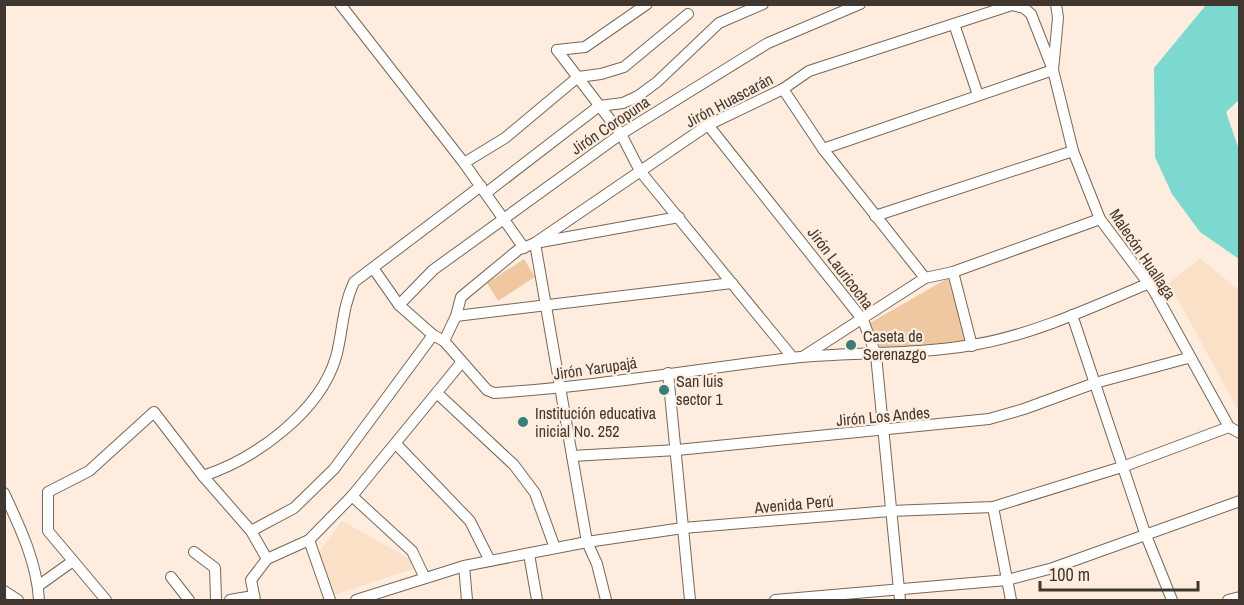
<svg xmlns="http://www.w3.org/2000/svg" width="1244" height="605" font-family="'Archivo Narrow',sans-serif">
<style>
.built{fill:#fae0c7}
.green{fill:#efc8a2}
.water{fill:#7bd9cf}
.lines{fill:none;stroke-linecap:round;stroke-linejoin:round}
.minor-casing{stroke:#786756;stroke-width:12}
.minor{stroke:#fff;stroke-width:10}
.poi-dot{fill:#367e77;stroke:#feedde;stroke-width:2}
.labels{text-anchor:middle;stroke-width:4.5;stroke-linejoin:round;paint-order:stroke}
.street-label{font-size:16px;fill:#403830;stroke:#feedde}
.poi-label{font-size:16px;fill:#403830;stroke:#feedde;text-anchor:start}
</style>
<rect width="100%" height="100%" fill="#feedde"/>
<g class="built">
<polygon points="1200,259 1239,290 1239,412 1169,283"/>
<polygon points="342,521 410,559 413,569 330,596 314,559"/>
</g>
<g class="green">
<polygon points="524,259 535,277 498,301 487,283"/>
<polygon points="948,278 966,341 881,350 870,323"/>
</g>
<polygon class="water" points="1206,5 1239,5 1239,100 1226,112 1239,150 1239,259 1200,232 1172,194 1155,157 1154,68"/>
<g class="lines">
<defs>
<g id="minor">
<polyline points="340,4 464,163 524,248"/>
<polyline points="1056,4 1058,18 1053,70 1073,151 1100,219 1154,291 1229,427 1240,433"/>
<polyline points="954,24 978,95"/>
<polyline points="557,50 621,134 640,171 793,358"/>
<polyline points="557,50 585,47 647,4"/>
<polyline points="783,89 823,149 925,278"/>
<polyline points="708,125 863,320 876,355 900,600"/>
<polyline points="823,149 1053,70"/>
<polyline points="464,163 505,138 578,77 601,74 624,67 688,14"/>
<polyline points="486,193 599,106 623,103 638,96 657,82 719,23 763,4"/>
<polyline points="875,216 1073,151"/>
<path d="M373,268l26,37 34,30 11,6 43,49 7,3c97,-6 192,-22 288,-34 63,-8 127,-3 190,-14 58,-9 121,-38 175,-61"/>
<polyline points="953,272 972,346"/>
<polyline points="399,305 433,270 621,134 768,43 860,4"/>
<polyline points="1072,315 1145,533 1172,600"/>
<polyline points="456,316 732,283"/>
<polyline points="444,341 456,316 461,297 518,250 535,243 708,125 783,89 809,71 1012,5 1024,8 1031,14 1053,70"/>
<polyline points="804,356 925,278 953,272 1100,219"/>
<polyline points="668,373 690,600"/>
<polyline points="438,394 514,465 535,493 555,548"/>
<polyline points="397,445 470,521 490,561"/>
<polyline points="572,456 677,450 989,419 1024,409 1095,383 1188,358"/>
<path d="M203,476c52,-17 117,-64 133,-119 7,-26 6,-49 18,-75l127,-96"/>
<path d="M4,493c16,34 33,70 35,107"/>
<polyline points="352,496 412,551 425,578"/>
<polyline points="993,507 1011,600"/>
<polyline points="251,531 294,508 334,469 433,335"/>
<polyline points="309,540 330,600"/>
<polyline points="194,552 215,568 216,600"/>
<polyline points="529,554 537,600"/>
<polyline points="464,566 467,600"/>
<polyline points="171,577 189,600"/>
<polyline points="38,586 73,561"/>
<polyline points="4,591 18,600"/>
<polyline points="106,600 48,531 48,492 89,471 154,412 203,476 251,531 267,559"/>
<polyline points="230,600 253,596"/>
<polyline points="255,600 251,580 267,559 309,540 352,496 461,363"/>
<polyline points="356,600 464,566 587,542 683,528 890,511 993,507 1125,466 1229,427"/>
<polyline points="606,600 597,564 587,542 535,243 679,217"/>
<polyline points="775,600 1007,580 1053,568 1240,501"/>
<polyline points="1228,600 1240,597"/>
</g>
</defs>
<use href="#minor" class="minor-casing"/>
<use href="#minor" class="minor"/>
</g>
<g class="poi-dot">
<circle cx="851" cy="345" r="6"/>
<circle cx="664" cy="390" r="6"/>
<circle cx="523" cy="422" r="6"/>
</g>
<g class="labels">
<g class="street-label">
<text transform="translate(729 100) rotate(-28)" y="6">Jirón Huascarán</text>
<text transform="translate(610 125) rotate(-34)" y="6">Jirón Coropuna</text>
<text transform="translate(1143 254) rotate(56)" y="6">Malecón Huallaga</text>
<text transform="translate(841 268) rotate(53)" y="6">Jirón Lauricocha</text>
<text transform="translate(595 368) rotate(-8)" y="6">Jirón Yarupajá</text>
<text transform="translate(883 416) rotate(-5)" y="6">Jirón Los Andes</text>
<text transform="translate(794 504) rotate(-5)" y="6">Avenida Perú</text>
</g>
<g class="poi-label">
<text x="863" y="342">Caseta de<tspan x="863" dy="18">Serenazgo</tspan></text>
<text x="676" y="387">San luis<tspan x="676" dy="18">sector 1</tspan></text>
<text x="535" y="419">Institución educativa<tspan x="535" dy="18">inicial No. 252</tspan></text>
</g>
</g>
<rect width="1244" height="605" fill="none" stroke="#403830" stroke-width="12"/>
<path d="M1040 581v9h158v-9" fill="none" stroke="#403830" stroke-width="3"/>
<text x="1049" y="581" font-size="18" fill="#403830" stroke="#feedde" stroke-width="4.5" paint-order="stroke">100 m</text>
</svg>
